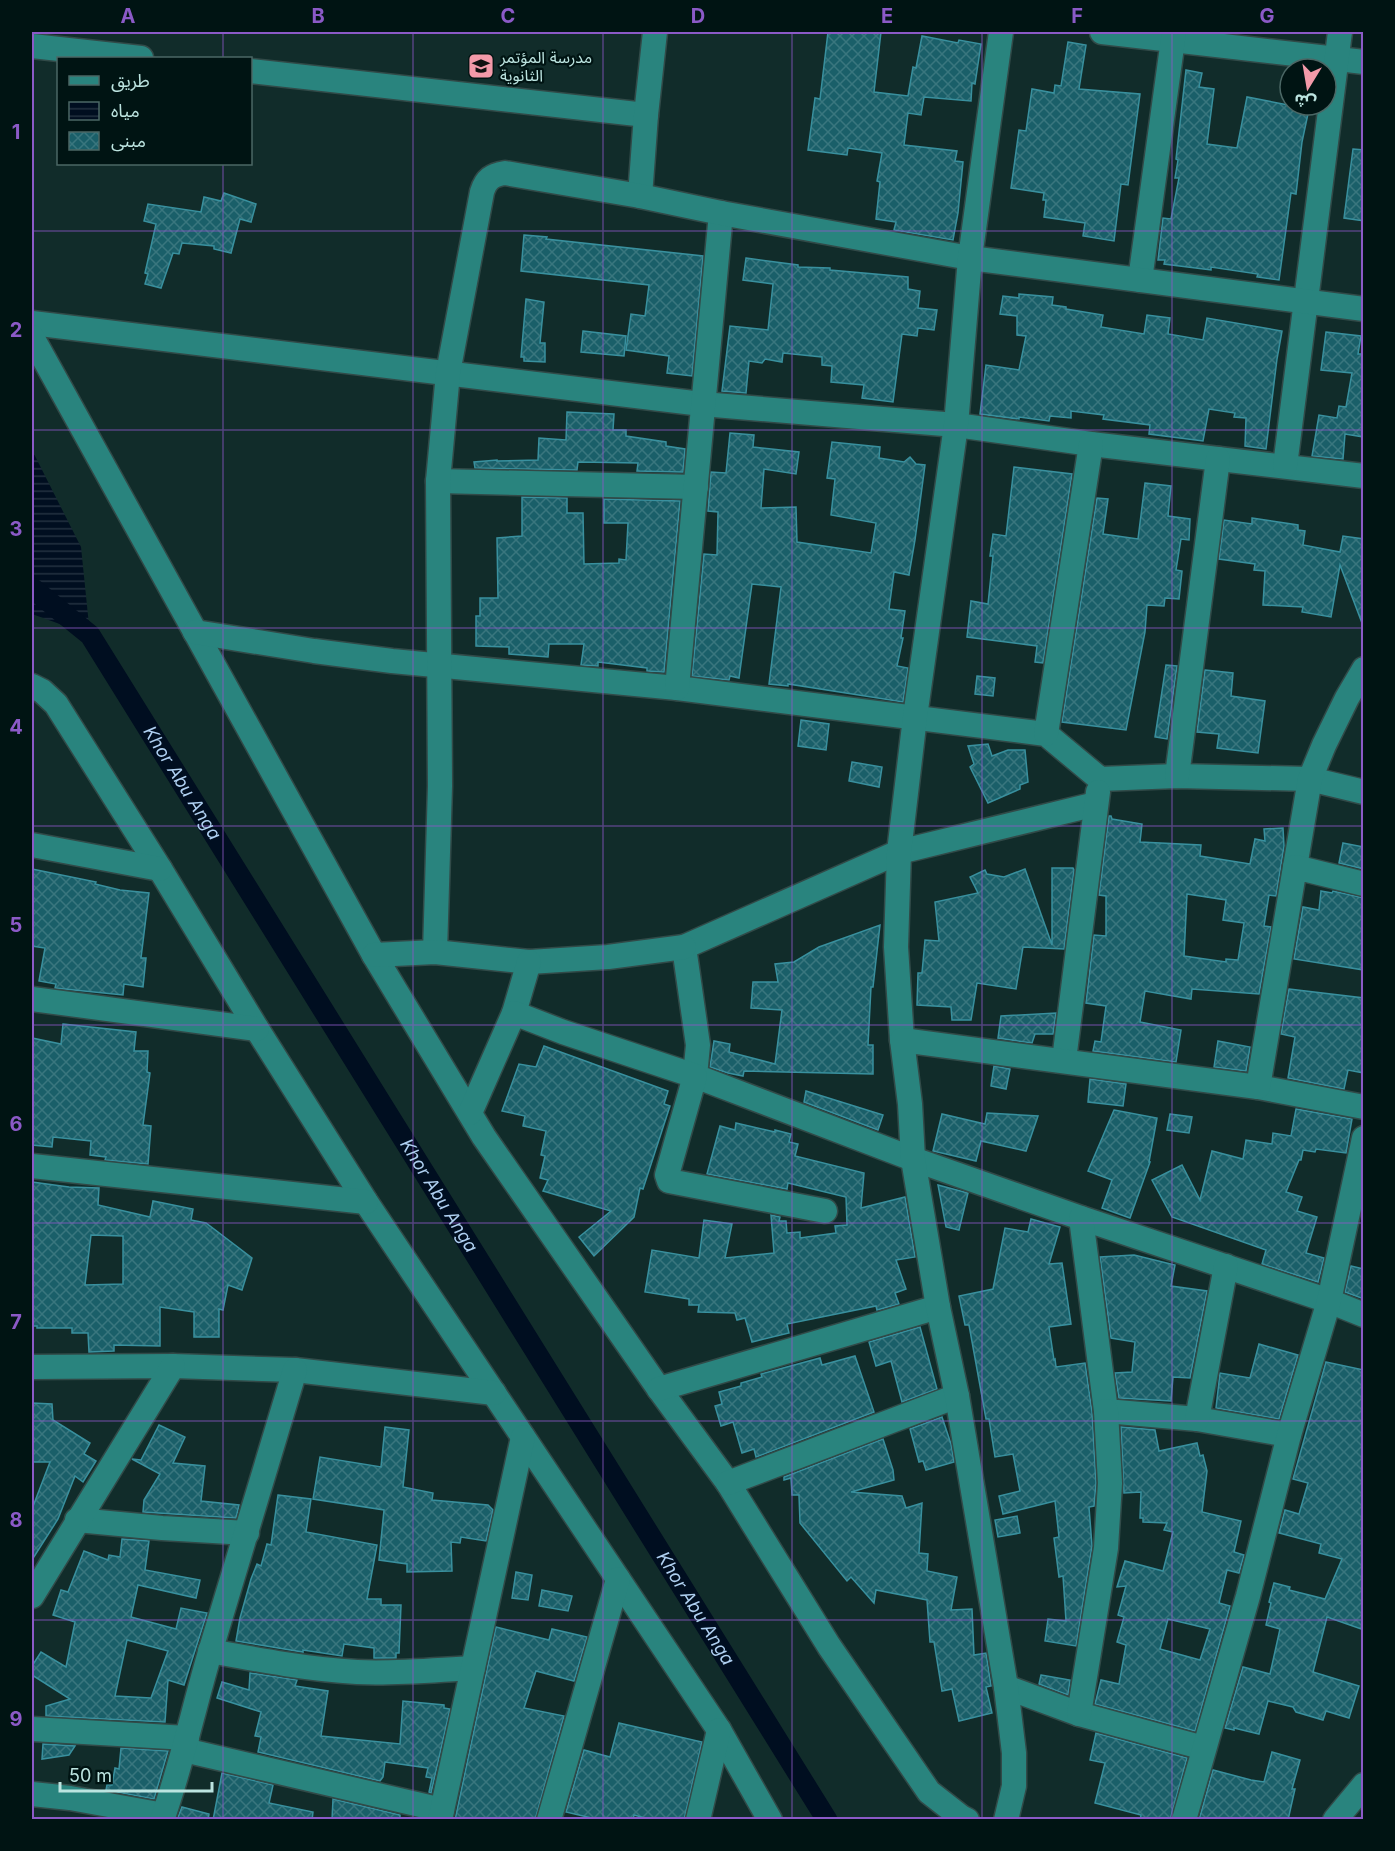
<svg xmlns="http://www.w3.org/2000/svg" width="1395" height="1851" font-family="Inter,'Noto Sans Arabic',sans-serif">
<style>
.water{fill:url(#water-rules)}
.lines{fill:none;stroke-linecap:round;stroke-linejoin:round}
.canal{stroke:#000e20;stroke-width:21}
.building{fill:url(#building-cross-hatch);stroke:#39909e;stroke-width:1.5;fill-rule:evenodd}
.minor-casing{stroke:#314a48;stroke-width:27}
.minor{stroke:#29847e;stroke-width:24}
.grid{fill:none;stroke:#8b5ac7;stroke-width:1.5;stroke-opacity:0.55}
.labels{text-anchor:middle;stroke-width:4.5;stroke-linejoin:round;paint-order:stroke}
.poi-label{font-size:16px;fill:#bce4e0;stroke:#001413;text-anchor:start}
.water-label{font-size:18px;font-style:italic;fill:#afd0f1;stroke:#001413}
.neatline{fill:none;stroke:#8b5ac7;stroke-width:2}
.grid-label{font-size:20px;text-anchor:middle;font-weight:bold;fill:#8b5ac7}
</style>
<defs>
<pattern id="water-rules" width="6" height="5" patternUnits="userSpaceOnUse" patternTransform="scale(1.5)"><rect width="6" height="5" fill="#000e20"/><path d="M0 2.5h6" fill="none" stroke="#233140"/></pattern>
<pattern id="building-cross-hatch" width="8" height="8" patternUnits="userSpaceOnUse" patternTransform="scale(1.5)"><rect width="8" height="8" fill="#1a5f69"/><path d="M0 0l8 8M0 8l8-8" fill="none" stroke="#39767e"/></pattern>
</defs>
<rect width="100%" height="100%" fill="#112c2a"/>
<polygon class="water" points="32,450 81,547 90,635 32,614"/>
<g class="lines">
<path class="canal" id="s1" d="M32,588l58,47 737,1185"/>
</g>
<g class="building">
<polygon points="828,32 881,32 874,92 908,96 913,67 916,68 922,36 958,43 959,40 981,44 975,84 972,83 971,101 924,97 921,115 908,113 904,145 957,151 955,161 963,162 958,213 953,240 894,230 896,222 876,219 880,182 877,181 882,153 848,148 847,155 808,150 815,98 820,99"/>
<polygon points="1068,42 1086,45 1079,89 1140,94 1128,185 1121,184 1114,241 1083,236 1085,223 1044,217 1046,200 1043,200 1044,193 1011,188 1019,130 1026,131 1032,89 1054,93 1055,85 1061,86"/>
<polygon points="1186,70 1202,73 1199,87 1214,89 1207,144 1237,148 1247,97 1309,109 1302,142 1296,194 1291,193 1279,280 1257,277 1258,274 1211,267 1211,270 1164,264 1165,260 1158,260 1163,218 1171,219 1179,178 1175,178 1178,160 1176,159"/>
<polygon points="1353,149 1364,150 1364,221 1344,218"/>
<polygon points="224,193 256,204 251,222 240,219 231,253 214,249 214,246 182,243 179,254 173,253 161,288 145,284 148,274 145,273 156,224 144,221 148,204 201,212 204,197 221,201"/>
<polygon points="524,235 547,237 546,239 703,256 692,376 667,373 669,356 626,350 631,314 645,316 649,285 521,271"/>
<polygon points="746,258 798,265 798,267 830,268 830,270 908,277 908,289 920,291 918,308 937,310 934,330 918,328 917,336 902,334 893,402 862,398 864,385 831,382 832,366 822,365 822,357 783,353 782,362 765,359 762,363 749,361 746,393 722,391 730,326 768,330 773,284 743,280"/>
<polygon points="1019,294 1053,297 1052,305 1066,307 1066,309 1103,315 1101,327 1144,334 1147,315 1170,318 1168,334 1203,340 1207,318 1282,331 1277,359 1266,449 1245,446 1246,418 1234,417 1235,413 1209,409 1203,441 1149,434 1150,425 1103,419 1104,415 1071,411 1071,418 1050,416 1049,421 1019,417 1019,419 980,414 986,365 1019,370 1026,336 1017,335 1017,316 1000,314 1003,296 1019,298"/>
<polygon points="526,299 544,302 540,343 545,343 545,362 524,361 524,357 521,357"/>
<polygon points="583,331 626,336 624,356 581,352"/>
<polygon points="1326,332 1361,336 1358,354 1364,354 1364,437 1345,434 1343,459 1312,456 1319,415 1337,418 1339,406 1346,407 1352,373 1321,370"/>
<polygon points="567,412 614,414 613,430 626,430 626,436 666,442 666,446 685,449 683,472 637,471 638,463 578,462 577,470 475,468 474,462 497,460 497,461 538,460 539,438 566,440"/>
<polygon points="730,433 754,435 753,447 799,452 796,474 764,469 761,508 796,507 797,542 871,553 876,523 831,515 835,479 827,478 832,442 880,447 879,458 904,462 910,457 916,464 925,465 915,540 909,575 894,572 889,609 905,611 901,638 903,638 897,666 908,668 903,702 788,684 788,686 769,684 781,587 752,584 739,678 730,676 729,680 692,676 704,554 717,555 718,512 708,511 711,472 726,473"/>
<polygon points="1014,467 1072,474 1043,663 1035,662 1037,646 967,637 971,601 988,604 993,556 990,556 993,534 1006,536"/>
<polygon points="1145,483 1171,486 1168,516 1190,519 1189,540 1181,539 1176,570 1182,571 1179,599 1165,598 1164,606 1147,605 1145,632 1126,730 1062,722 1097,498 1108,499 1103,534 1138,539"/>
<polygon points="522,497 567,498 567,513 583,513 584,564 619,563 619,559 626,560 628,523 604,523 604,499 680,501 664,672 647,671 647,668 598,662 598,666 581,665 584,644 549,644 548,657 509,654 509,647 476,646 476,616 480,616 480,598 498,598 497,538 522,536"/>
<polygon points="1252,518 1298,525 1298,530 1305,531 1303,545 1340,552 1343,536 1364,539 1364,623 1362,623 1340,565 1331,617 1302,612 1303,607 1263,605 1265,571 1254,570 1255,564 1219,559 1224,520 1252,524"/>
<polygon points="1166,665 1177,666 1167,739 1155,737"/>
<polygon points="1205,670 1233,673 1231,696 1265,701 1258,753 1217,748 1219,734 1197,732"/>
<polygon points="977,676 995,678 993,696 975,694"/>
<polygon points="801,720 829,724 826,750 798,746"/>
<polygon points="988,744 992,756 1008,750 1025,750 1028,782 1020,785 1020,789 988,803 970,767 974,764 968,746"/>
<polygon points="852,762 882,767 879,787 849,781"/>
<path d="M1109,816h2l1,3 30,5 -2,18 61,3 -1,11 50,8 5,-25 10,2 -1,-12 19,-1 1,18 -8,50 -7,-1 -5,31 7,1 -12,67 -67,-5 -1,10 -46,-8 -5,31 41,8 -5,32 -83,-11 2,-10 6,1 5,-36 -20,-3 8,-68 12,1v-40l-7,-1zM1187,894l39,6 -3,20 21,3 -6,37 -12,-1v3l-42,-6z"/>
<polygon points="1343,843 1364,847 1364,869 1339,863"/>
<polygon points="1052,868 1073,868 1074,870 1064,949 1023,947 1016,989 977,983 971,1020 952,1020 951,1007 917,1005 918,973 922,973 925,940 939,941 935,902 978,893 970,877 985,870 987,874 1004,877 1025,869 1052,945"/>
<polygon points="32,869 96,882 95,884 120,890 149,893 141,958 146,958 143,987 124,984 123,995 55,988 56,984 39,981 45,948 32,946"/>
<polygon points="1321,891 1332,893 1333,891 1364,898 1364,970 1294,959 1303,907 1319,910"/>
<polygon points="880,925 873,987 871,987 868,1045 873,1045 873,1074 744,1071 743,1076 728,1073 710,1067 714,1041 730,1044 729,1052 775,1064 782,1010 751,1008 753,982 778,982 775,964 794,962 819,947"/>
<polygon points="1289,989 1364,998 1364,1073 1348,1070 1344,1089 1288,1078 1295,1037 1281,1034"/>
<polygon points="1056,1013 1053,1034 1035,1034 1032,1043 998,1038 1001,1016"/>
<polygon points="63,1024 136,1032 134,1051 148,1051 147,1072 150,1073 143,1125 151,1126 148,1164 105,1160 106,1157 90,1155 91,1141 53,1137 52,1147 32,1145 32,1038 61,1044"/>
<polygon points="1218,1041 1250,1047 1246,1071 1214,1067"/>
<polygon points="544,1046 668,1091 664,1104 670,1106 643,1189 640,1188 634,1217 594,1256 579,1237 611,1211 543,1191 548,1180 540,1178 545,1156 541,1155 546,1131 523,1126 525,1116 502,1111 519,1064 536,1067"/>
<polygon points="994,1066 1010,1069 1006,1089 991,1086"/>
<polygon points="1090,1079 1126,1084 1123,1106 1088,1102"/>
<polygon points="806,1091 883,1115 878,1130 804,1102"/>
<polygon points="1296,1109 1352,1119 1346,1153 1316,1149 1315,1152 1303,1150 1301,1160 1299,1160 1286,1192 1302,1197 1297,1211 1317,1217 1306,1253 1324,1258 1318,1282 1262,1264 1266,1250 1172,1217 1152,1180 1182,1165 1200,1200 1212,1151 1243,1159 1246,1140 1272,1144 1273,1133 1291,1136"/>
<polygon points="1114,1110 1157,1118 1149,1162 1150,1162 1130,1218 1102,1208 1112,1180 1088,1171"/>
<polygon points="987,1113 1038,1116 1026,1151 981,1141 976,1161 933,1151 942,1114 985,1124"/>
<polygon points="1170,1114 1192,1117 1189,1133 1167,1130"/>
<polygon points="736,1123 775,1132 775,1130 791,1134 789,1142 798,1144 795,1156 864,1173 861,1208 905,1197 915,1257 896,1260 906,1289 895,1293 899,1304 877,1310 876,1306 787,1324 789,1333 752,1342 745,1318 737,1320 735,1313 698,1312 699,1305 689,1305 689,1299 645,1292 652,1250 699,1258 704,1220 732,1224 725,1258 774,1253 771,1215 780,1217 779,1221 786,1221 787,1233 800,1232 800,1238 836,1233 835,1226 847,1225 846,1197 788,1183 787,1189 707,1174 720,1126 735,1130"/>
<path d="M32,1182l37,5 30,1 -1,17 52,12 3,-16 40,8 -2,11 15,3 46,35 -10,32 -14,-5 -5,25 -4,-1v28h-25v-25l-34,-5v39l-46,-1v6l-25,1 -1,-19h-16v-5h-35v-2h-5zM91,1235l32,1v48l-38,1z"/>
<polygon points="938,1185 968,1193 959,1230 946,1227"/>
<polygon points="1031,1219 1060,1227 1049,1264 1062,1263 1071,1324 1049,1327 1054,1360 1055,1359 1056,1367 1085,1363 1092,1412 1096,1483 1094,1506 1089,1507 1092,1546 1076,1646 1045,1641 1048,1619 1066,1621 1063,1576 1059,1577 1054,1538 1059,1537 1055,1501 1003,1514 999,1496 1020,1491 1013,1454 995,1457 989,1419 986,1419 969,1325 965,1325 959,1296 993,1289 1005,1228 1028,1232"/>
<polygon points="1134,1255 1175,1265 1171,1286 1207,1291 1190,1378 1173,1377 1171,1401 1119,1398 1115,1373 1132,1372 1135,1342 1111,1338 1100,1257"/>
<polygon points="1351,1266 1364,1269 1364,1299 1345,1292"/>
<polygon points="920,1327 937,1389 902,1402 891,1361 876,1366 869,1342"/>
<polygon points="1259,1344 1298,1355 1279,1419 1216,1408 1220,1373 1250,1378"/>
<polygon points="855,1356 874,1412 756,1457 754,1449 742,1453 733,1422 721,1426 715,1406 722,1404 719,1392 741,1386 741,1383 762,1377 761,1374 820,1358 822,1365"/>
<polygon points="1326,1362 1364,1370 1364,1630 1327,1617 1313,1672 1359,1686 1349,1718 1326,1711 1323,1720 1296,1712 1293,1707 1268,1701 1259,1734 1234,1728 1234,1730 1225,1728 1243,1667 1270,1674 1280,1629 1266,1625 1271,1603 1269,1602 1274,1583 1290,1587 1289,1590 1325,1599 1342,1559 1319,1553 1321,1544 1279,1533 1285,1510 1299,1514 1308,1483 1293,1479"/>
<polygon points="32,1403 52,1404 53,1420 90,1443 84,1454 96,1461 83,1482 75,1476 58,1519 32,1560 32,1509 50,1462 32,1462"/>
<polygon points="942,1417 951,1444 954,1462 926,1470 923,1461 919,1462 910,1429"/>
<polygon points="159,1425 185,1437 173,1463 205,1466 201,1501 239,1505 236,1518 143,1512 144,1500 160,1474 132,1459 141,1460"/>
<polygon points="385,1427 409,1430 403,1487 433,1493 432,1500 488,1505 493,1510 486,1541 461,1537 460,1543 451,1542 452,1571 407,1572 407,1564 379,1560 384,1510 313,1499 320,1457 381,1467"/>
<path d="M1121,1427l34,3 4,21 38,-8 3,13 3,-1 4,16 -5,41 39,9 -7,31 10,3 -5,18 -12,-3 -8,33 11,3 -35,125 -100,-27 6,-24 18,4 7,-39 -9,-3 7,-25 -6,-2 8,-29 -9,1 8,-26 38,10 10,-39 -9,-2 3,-7 -24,-1v-4h-3l1,-26 -17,1zM1168,1619l42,10 -10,31 -40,-11z"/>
<polygon points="883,1439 893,1470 894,1480 851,1492 902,1496 906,1508 922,1503 919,1553 928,1554 927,1571 957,1577 951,1610 972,1609 974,1655 986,1653 991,1686 986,1687 992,1713 959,1721 952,1689 942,1691 934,1642 930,1642 927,1600 876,1590 874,1603 851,1577 847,1581 800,1523 799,1495 792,1495 791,1478 784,1480 784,1477"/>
<polygon points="278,1495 311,1499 306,1532 377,1545 367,1599 381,1599 381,1605 401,1605 399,1653 396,1653 396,1658 374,1658 374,1648 344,1644 342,1656 303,1650 303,1652 236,1641 240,1618 251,1579 257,1564 261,1566 267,1544 271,1545"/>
<polygon points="1017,1516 1020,1533 998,1537 995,1520"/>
<path d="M122,1539l27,2 -4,29 55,10 -4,18 -58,-13 -7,32 45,12 5,-21 26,5 -23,72 -16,-5 -3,42 -119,-6v-10l24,-7 -38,-24v-9l9,-14 25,15 9,-45 -22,-7 8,-25 7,2 16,-41 24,9 1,-5 11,2zM127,1640l41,11 -17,47 -36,-2z"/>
<polygon points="516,1572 532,1575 528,1600 512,1598"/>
<polygon points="542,1590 572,1596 568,1611 539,1606"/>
<polygon points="496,1627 549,1640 552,1629 587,1637 574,1681 536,1671 524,1708 564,1716 535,1820 455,1820"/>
<polygon points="250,1673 297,1680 295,1686 328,1691 321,1736 400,1744 403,1701 444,1705 444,1708 450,1709 431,1793 429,1792 432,1778 426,1777 428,1768 385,1762 383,1777 380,1781 258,1752 261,1737 255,1736 261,1712 217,1698 222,1682 249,1690"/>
<polygon points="1041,1675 1070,1680 1068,1695 1039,1684"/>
<polygon points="619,1723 702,1742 684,1820 652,1820 634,1815 633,1820 600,1820 566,1812 584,1750 610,1757"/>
<polygon points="1096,1733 1187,1758 1170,1820 1140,1820 1141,1815 1095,1803 1105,1763 1090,1760"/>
<polygon points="43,1744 75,1746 69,1755 42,1759"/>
<polygon points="121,1748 168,1751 154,1799 106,1790 107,1785 112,1785 115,1768 119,1769"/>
<polygon points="1272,1752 1300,1760 1292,1789 1295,1789 1288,1820 1199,1820 1213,1770 1251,1780 1264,1782"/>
<polygon points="222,1773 273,1785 269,1803 313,1812 312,1820 213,1820"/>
<polygon points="333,1799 400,1815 400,1820 332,1820"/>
<polygon points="182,1807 209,1814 208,1820 177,1820"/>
</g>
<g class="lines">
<defs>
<g id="minor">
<polyline points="1102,32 1364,62"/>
<polyline points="32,46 141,58"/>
<polyline points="250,71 646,115"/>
<polyline points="640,196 646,115 655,32"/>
<polyline points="1140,280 1174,32"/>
<polyline points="32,323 702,404 956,425 1091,444 1364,476"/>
<polyline points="32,337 374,955 484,1137 659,1389 728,1483 829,1646 929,1792 961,1817 967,1820"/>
<polyline points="1285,466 1340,32"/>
<polyline points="438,481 696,487"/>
<polyline points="195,632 314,651 392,661 677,688 1046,734 1100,779 1177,776 1310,779 1364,792"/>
<polyline points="32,686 42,691 56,704 160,869 257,1029 366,1202 719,1730 770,1820"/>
<polyline points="677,688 721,213"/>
<polyline points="1046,734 1091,444"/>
<polyline points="1177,776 1218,459"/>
<polyline points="1096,804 899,852 684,947 698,1045 695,1076 913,1159 1081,1218 1329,1301 1364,1315"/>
<polyline points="32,845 160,869"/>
<polyline points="1295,867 1310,779 1324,745 1347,698 1364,669"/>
<path d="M435,952l5,-166 -2,-305 10,-108 34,-181c4,-13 10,-17 23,-19l135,23 81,17 249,45 394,51"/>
<polyline points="374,955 435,952 529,962 608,957 684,947"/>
<polyline points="32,999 257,1029"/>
<polyline points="514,1013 529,962"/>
<polyline points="902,1040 896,947 899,852 915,717 956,425 970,258 1001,32"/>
<polyline points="1064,1060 1098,792"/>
<polyline points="1258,1087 1364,1107"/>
<polyline points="470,1113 514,1013 563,1032 695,1076 667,1175 669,1181 825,1211"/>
<polyline points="32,1166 366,1202"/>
<polyline points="1081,1218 1106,1411 1197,1419 1289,1435"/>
<polyline points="32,1367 173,1366 295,1370 494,1393"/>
<polyline points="659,1389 938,1307"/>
<polyline points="1197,1419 1226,1266"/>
<polyline points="728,1483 957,1396"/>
<polyline points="77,1520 162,1528 247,1533"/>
<polyline points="32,1596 173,1366"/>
<path d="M210,1651c49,9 97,18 147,21 38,2 77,-2 116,-4"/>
<polyline points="1006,1687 1079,1714 1204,1748"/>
<polyline points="1079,1714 1106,1548 1110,1483 1106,1411"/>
<polyline points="32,1729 187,1738"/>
<polyline points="184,1750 442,1810"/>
<polyline points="32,1794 70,1798 164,1815"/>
<path d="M162,1820c20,-56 32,-114 49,-171 28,-93 56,-186 84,-279"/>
<polyline points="440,1820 523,1437"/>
<polyline points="549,1820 618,1579"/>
<polyline points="698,1820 719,1730"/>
<polyline points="1006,1820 1014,1786 1014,1753 1006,1687 957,1396 938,1307 913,1159 910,1104 902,1040 1258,1087 1295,867 1364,884"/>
<polyline points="1184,1820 1248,1596 1289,1435 1329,1301 1364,1138"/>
<polyline points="1335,1820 1364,1785"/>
</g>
</defs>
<use href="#minor" class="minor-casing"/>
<use href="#minor" class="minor"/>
</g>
<path class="grid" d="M223,32v26M413,32v1788M603,32v1788M792,32v1788M982,32v1788M1172,32v1788M223,164v1656M32,231h1332M32,430h1332M32,628h1332M32,826h1332M32,1025h1332M32,1223h1332M32,1421h1332M32,1620h1332"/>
<defs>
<symbol id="school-square" viewBox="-11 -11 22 22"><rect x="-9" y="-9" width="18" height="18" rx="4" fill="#f39aa9" stroke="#001413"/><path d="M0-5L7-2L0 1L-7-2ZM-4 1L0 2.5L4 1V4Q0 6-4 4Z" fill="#111"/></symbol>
</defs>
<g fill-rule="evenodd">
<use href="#school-square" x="466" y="51" width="30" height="30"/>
</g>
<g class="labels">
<g class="poi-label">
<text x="500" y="63">مدرسة المؤتمر<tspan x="500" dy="18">الثانوية</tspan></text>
</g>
<g class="water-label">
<text dy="6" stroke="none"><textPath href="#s1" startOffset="249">Khor Abu Anga</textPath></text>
<text dy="6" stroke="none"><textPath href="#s1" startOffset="735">Khor Abu Anga</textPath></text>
<text dy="6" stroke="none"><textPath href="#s1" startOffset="1221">Khor Abu Anga</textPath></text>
</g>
</g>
<rect width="1395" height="1851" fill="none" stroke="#001413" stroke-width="66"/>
<rect x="57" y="57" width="195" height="108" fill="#001413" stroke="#4b6765" stroke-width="1.5"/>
<rect x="69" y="76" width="30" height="9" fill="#29847e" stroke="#4b6765" stroke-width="1.5"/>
<text x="111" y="87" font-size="18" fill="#bce4e0">طريق</text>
<rect x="69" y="102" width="30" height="18" fill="url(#water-rules)" stroke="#4b6765" stroke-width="1.5"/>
<text x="111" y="117" font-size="18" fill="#bce4e0">مياه</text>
<rect x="69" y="132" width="30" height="18" fill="url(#building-cross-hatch)" stroke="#4b6765" stroke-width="1.5"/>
<text x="111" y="147" font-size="18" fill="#bce4e0">مبنى</text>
<g transform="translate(1308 87) rotate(191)"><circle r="28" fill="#001413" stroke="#4b6765" stroke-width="1.5"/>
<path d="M0-4.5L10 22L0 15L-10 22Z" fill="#f39aa9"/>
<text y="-9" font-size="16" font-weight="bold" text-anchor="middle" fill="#bce4e0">ش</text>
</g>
<path d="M60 1782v9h152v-9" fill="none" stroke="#bce4e0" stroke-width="3"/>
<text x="69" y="1782" font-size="18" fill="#bce4e0" stroke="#001413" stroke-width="4.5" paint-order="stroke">50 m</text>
<rect x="33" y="33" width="1329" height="1785" class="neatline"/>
<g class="grid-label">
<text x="128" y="23">A</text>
<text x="318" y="23">B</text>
<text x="508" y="23">C</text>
<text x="698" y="23">D</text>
<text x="887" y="23">E</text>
<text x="1077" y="23">F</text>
<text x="1267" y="23">G</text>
<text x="16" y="139">1</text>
<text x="16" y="337">2</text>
<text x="16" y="536">3</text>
<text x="16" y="734">4</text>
<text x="16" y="932">5</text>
<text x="16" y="1131">6</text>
<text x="16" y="1329">7</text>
<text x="16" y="1527">8</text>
<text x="16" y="1726">9</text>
</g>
</svg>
